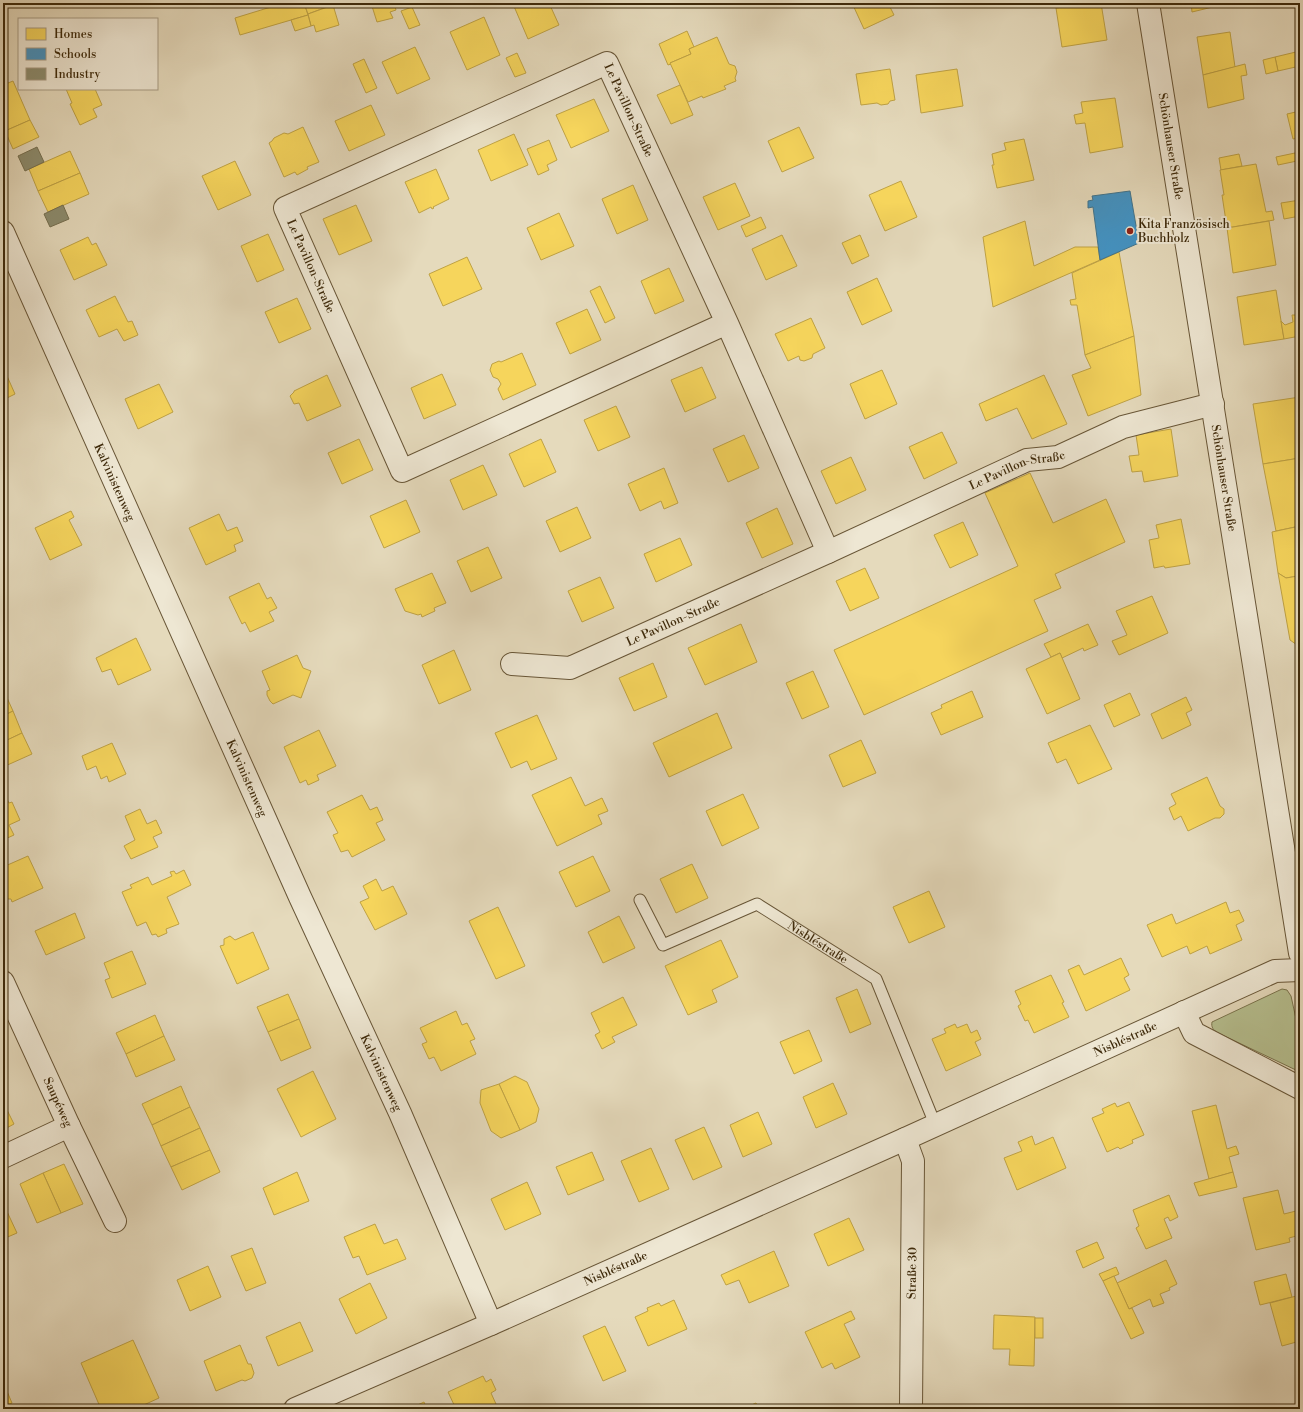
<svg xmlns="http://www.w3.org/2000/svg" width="1303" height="1412" font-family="'Libre Bodoni',serif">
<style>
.green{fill:#b6bf8f;stroke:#7a744d}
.homes{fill:#f6d55c;stroke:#bfa244}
.schools{fill:#4393c3;stroke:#42748c}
.industry{fill:#8c8c6e;stroke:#756f50}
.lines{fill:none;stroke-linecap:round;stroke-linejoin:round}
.service-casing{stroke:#685637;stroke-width:13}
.minor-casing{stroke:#685637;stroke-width:24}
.tertiary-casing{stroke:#685637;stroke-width:24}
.service{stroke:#eee7d3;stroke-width:11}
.minor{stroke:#eee7d3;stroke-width:22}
.tertiary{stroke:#eee7d3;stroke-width:22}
.poi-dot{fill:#8f2418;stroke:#eee7d3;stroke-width:1.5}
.labels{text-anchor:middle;stroke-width:4;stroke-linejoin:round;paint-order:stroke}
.street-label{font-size:12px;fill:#3e2a0b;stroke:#eee7d3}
.poi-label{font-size:12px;fill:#3e2a0b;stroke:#eee7d3;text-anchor:start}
</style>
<rect width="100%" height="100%" fill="#e5dabc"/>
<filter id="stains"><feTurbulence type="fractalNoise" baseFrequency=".005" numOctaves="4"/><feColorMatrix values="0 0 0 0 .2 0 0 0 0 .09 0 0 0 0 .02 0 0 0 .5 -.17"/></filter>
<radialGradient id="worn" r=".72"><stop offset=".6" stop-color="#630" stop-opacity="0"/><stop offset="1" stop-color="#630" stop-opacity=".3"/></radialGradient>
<path class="green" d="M1282,989l5,1 4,6 9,41v33l-2,1 -80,-38c-5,-3 -7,-6 -6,-11z"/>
<g class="homes">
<polygon points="284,3 304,3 308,15 240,35 235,18"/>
<polygon points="304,3 323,3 324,8 308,14"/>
<polygon points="371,3 394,3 396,10 390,12 393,18 377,22"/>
<polygon points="515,3 549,3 559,25 528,39 513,4"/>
<polygon points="852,3 888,3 894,15 864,29"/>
<polygon points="1089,3 1101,3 1107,40 1062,47 1056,8"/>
<polygon points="1191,3 1221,3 1221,5 1192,12"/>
<polygon points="333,5 339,25 316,32 314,25 311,26 308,14"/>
<polygon points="412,7 420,25 409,29 401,11"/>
<polygon points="308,15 311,26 295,31 291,20"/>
<polygon points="484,17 500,55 467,70 450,32"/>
<polygon points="687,31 694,47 689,49 691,54 670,63 671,64 668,65 659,44"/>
<polygon points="1230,32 1235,67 1203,75 1197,37"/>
<polygon points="717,37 729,64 735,66 737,72 735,78 736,81 724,86 726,89 703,98 702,96 688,102 670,63 691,54 689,49"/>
<polygon points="415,47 430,79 397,94 382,62"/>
<polygon points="1300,51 1300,66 1278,71 1275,57"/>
<polygon points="517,53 526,73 515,77 506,58"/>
<polygon points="1275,57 1278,71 1266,74 1263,60"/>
<polygon points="364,59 377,88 366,93 353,64"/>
<polygon points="1245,64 1247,75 1241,76 1244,99 1208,108 1203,75"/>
<polygon points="890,69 895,100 890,101 888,104 881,105 877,103 861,105 856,74"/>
<polygon points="957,69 963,106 921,113 916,75"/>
<polygon points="13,81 30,120 5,131 3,126 3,85"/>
<polygon points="680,85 693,115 671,124 657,95"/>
<polygon points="66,89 95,89 102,105 93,109 97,117 80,125 70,104 72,103"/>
<polygon points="1115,98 1123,147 1090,153 1085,123 1076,124 1074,115 1083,113 1081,102"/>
<polygon points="594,99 609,131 571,148 556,115"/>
<polygon points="371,105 385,135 349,151 335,121"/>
<polygon points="1300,111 1300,148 1298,138 1293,139 1287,114"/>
<polygon points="30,120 39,137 13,149 5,131"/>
<polygon points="303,127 319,162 307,167 308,169 297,175 295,172 284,177 269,143 272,141 274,138 284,133 288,134"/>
<polygon points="799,127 814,158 782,172 768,141"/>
<polygon points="514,134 528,165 491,181 478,150"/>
<polygon points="1024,139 1034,180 997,188 992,165 994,165 992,154 1006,150 1004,143"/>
<polygon points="549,140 557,160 547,165 549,170 538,175 527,149"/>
<polygon points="70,151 80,173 38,191 29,169"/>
<polygon points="1295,153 1297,161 1278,165 1276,157"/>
<polygon points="1239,154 1242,166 1221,170 1219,158"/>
<polygon points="235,161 251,195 218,210 202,176"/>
<polygon points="1256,164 1266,212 1272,211 1274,220 1227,228 1222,195 1224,195 1220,170"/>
<polygon points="436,169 449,199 433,207 434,208 432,209 431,207 419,213 405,182"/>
<polygon points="80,173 89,194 48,212 38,191"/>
<polygon points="901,181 917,217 885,231 869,195"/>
<polygon points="735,183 750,216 718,230 703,197"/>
<polygon points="633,185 648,220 617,234 602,199"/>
<polygon points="1300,200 1300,216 1284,219 1281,203"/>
<polygon points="356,205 372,241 339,255 323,219"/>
<polygon points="559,213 574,246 541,260 527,228"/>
<polygon points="761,217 766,228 746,237 741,226"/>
<polygon points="1025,221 1034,266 1075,247 1098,247 1100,260 993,307 983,237"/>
<polygon points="1269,221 1276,265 1233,273 1227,228"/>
<polygon points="268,234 284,270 257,282 241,246"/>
<polygon points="782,235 797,266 766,280 752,249"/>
<polygon points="860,235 869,256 852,264 842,243"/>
<polygon points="88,237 92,245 96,243 107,265 74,280 60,250"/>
<polygon points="1119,252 1134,336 1085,355 1077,305 1071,305 1070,300 1076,299 1072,273"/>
<polygon points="467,257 482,289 443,306 429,274"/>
<polygon points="669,268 684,301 655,314 641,281"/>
<polygon points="877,278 892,311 862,325 847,292"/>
<polygon points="600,286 615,318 605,323 590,291"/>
<polygon points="1276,290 1284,339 1244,345 1237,297"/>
<polygon points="115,296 128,322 132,321 138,335 124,341 117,329 99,337 86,310"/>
<polygon points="297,298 311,329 279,343 265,312"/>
<polygon points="587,309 601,340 570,354 556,323"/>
<polygon points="1292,315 1297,315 1298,319 1300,319 1300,336 1284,339 1281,321 1285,325 1293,322"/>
<polygon points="811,318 825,348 813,354 812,358 804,361 800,360 799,356 788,361 775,334"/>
<polygon points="1134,336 1141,395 1088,416 1072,375 1091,368 1085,355"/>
<polygon points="522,353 536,385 503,400 498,389 501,384 498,379 493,377 490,370 492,364 499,361 501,362"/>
<polygon points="3,367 15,394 3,400"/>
<polygon points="702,367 716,398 685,412 671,380"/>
<polygon points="882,370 897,404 865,419 850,384"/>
<polygon points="442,374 456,405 424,419 411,388"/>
<polygon points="327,375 341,406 307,421 299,403 294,404 290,396 294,392 294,391"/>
<polygon points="1044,375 1067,424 1032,439 1017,408 986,421 979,404"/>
<polygon points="159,384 173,412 138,429 125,399"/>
<polygon points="1300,397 1300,458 1263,464 1253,404"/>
<polygon points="616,406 630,437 598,451 584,420"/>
<polygon points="1171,429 1178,476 1144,482 1142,471 1132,472 1129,456 1139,455 1136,435"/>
<polygon points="942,432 957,463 924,479 909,447"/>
<polygon points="744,435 759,468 728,482 713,449"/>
<polygon points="359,439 373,470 342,484 328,453"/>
<polygon points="541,439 556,472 524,487 509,454"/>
<polygon points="851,457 866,490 836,504 821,471"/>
<polygon points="1300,458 1300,526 1276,531 1263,464"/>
<polygon points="483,465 497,495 463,510 450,480"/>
<polygon points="664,468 678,503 664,509 661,501 640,511 628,484"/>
<polygon points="1030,473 1053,523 1106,499 1125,542 1055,574 1061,588 1034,600 1048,631 864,715 834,650 1018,566 985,493"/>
<polygon points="406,500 420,532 384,548 370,516"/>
<polygon points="577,507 591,538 560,552 546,521"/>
<polygon points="777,508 793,544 762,558 746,523"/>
<polygon points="71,511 74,517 69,520 82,545 50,560 35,528"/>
<polygon points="219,514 227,531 237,527 243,541 234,545 236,551 206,565 189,528"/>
<polygon points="1181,519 1190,564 1165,568 1164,566 1154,568 1149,540 1159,538 1156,525"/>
<polygon points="963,522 978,555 950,568 934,535"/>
<polygon points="1300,526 1300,574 1298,576 1286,578 1278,573 1272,532"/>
<polygon points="680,538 692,565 656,582 644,554"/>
<polygon points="488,547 502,578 471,592 457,561"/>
<polygon points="865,568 879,598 850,611 836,581"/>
<polygon points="432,573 446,603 434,608 435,611 422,617 421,614 418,615 405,611 395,589"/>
<polygon points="1278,573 1286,578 1298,576 1300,574 1300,647 1290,640"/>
<polygon points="600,577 614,608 582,622 568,591"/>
<polygon points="259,583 267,599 271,597 277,608 269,612 274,621 250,632 245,622 242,624 229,597"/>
<polygon points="1152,596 1168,633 1119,655 1112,641 1127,635 1116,611"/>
<polygon points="741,624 757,662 705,685 688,648"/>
<polygon points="1088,624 1098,645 1084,651 1083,648 1062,658 1060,653 1051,657 1044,644"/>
<polygon points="136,638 151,670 118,685 111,669 102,672 96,658"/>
<polygon points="454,650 471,690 439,704 422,665"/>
<polygon points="1060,653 1080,699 1047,714 1026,669"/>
<polygon points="297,655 303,668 311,671 301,698 293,695 273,704 270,701 267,695 267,691 270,690 262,671"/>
<polygon points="653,663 667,697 634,711 619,678"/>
<polygon points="813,671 829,707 802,719 786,683"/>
<polygon points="3,689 13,711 3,716"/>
<polygon points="972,691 983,717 941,735 931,713 942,708 941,705"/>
<polygon points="1130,693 1140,715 1114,727 1104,705"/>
<polygon points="1186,697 1192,710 1186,713 1191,725 1162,739 1151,714"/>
<polygon points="13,711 22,733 3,742 3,716"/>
<polygon points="717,713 732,748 669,777 653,743"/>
<polygon points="537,715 557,759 531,770 527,761 511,768 495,733"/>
<polygon points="1090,725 1112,769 1078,784 1066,759 1057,763 1048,743"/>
<polygon points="319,730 336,766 317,775 319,780 308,785 306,780 300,783 284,747"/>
<polygon points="22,733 32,754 3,767 3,742"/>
<polygon points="861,740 876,773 843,787 829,755"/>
<polygon points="112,743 126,774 109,782 107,776 101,779 96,766 87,770 82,756"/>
<polygon points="571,777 585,806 602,798 608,811 598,815 602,824 557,846 532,795"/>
<polygon points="1207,777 1220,806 1224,809 1224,814 1220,818 1215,818 1188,831 1181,816 1174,820 1169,808 1176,804 1171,794"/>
<polygon points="3,791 9,803 12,802 20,820 9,825 14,835 3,840"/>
<polygon points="743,794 759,828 722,846 706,811"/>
<polygon points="362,795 370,810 377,807 383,820 376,823 385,840 352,857 348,850 341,852 333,835 338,833 327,812"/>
<polygon points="140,809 147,824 156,820 162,833 153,837 158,847 131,859 124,846 135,840 125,816"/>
<polygon points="28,856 43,888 12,902 11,899 8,899 5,893 7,890 3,882 3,867"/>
<polygon points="593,856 610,891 576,907 559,872"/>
<polygon points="692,864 708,898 676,913 660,879"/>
<polygon points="184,870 191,885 167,897 179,924 166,929 167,933 158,937 156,934 152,935 146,922 137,926 122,892 132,888 130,885 148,877 152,885 172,876 170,872 174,871 176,874"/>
<polygon points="376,879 382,891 393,886 407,914 375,930 360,902 369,898 363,886"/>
<polygon points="929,891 945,927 909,943 893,907"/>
<polygon points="1226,902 1230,913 1239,910 1244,921 1236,925 1242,940 1210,954 1207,946 1190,954 1187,946 1162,957 1147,925 1172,914 1176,924"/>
<polygon points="498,907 525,966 496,979 469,921"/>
<polygon points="75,913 85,938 46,955 35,931"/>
<polygon points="619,916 635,948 603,963 588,932"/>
<polygon points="253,932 269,969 237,984 220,946 224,945 224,939 230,936 235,940"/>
<polygon points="721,940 738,977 712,990 717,1002 688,1015 665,966"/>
<polygon points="132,951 146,984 112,998 105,980 110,978 104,963"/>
<polygon points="1121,958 1129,975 1124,978 1130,990 1086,1011 1068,970 1079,965 1084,975"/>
<polygon points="1051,975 1064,1002 1062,1003 1069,1017 1034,1033 1028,1020 1025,1021 1018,1006 1021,1004 1015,991"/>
<polygon points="857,989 871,1024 850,1033 836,998"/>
<polygon points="288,994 299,1019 268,1032 257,1007"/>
<polygon points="623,997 637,1025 612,1037 615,1042 602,1049 595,1035 600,1032 591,1013"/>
<polygon points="456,1011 462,1025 467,1023 475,1039 470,1041 476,1054 441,1071 434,1057 429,1059 422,1044 427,1042 420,1028"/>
<polygon points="155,1015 164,1036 126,1054 116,1033"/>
<polygon points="299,1019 311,1048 281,1061 268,1032"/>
<polygon points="955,1024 957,1028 967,1024 971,1033 977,1030 981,1039 975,1042 981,1055 946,1071 932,1039 946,1033 944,1029"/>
<polygon points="809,1030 822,1061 794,1074 780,1042"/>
<polygon points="164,1036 175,1060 136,1077 126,1054"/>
<polygon points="313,1071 336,1119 301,1137 277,1089"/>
<polygon points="515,1076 527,1082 539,1109 536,1122 520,1130 499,1084"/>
<polygon points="833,1083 847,1114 816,1128 803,1097"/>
<polygon points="499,1084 520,1130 501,1138 491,1131 480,1103 481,1090"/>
<polygon points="181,1086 190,1107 152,1125 142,1104"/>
<polygon points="3,1102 14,1124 3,1130"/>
<polygon points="1129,1102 1144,1135 1132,1140 1133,1143 1120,1149 1118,1147 1107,1152 1092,1118 1104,1113 1102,1109 1115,1103 1117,1107"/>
<polygon points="1216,1105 1227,1149 1236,1146 1239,1154 1229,1157 1233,1172 1209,1179 1192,1111"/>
<polygon points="190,1107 200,1128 161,1146 152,1125"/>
<polygon points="758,1112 772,1144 743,1157 730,1125"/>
<polygon points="704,1127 722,1167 693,1180 675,1140"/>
<polygon points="200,1128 210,1150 171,1167 161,1146"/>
<polygon points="1032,1136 1035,1145 1053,1137 1066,1168 1017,1190 1004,1158 1022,1151 1018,1142"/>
<polygon points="651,1148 669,1189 639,1202 621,1161"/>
<polygon points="210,1150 220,1172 182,1190 171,1167"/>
<polygon points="592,1152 604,1180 568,1195 556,1167"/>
<polygon points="64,1164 83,1204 61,1213 43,1173"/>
<polygon points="297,1172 309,1201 274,1215 263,1188"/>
<polygon points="1233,1172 1237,1187 1199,1196 1194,1183"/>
<polygon points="43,1173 61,1213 37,1223 20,1184"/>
<polygon points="527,1182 541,1214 505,1230 491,1199"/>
<polygon points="1278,1190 1284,1214 1300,1210 1300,1235 1289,1238 1290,1242 1256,1250 1243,1198"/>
<polygon points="1169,1195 1178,1217 1170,1221 1168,1217 1164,1219 1172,1238 1146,1249 1136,1228 1139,1226 1133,1210"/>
<polygon points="3,1203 17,1233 3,1239"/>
<polygon points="849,1218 864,1250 828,1266 814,1234"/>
<polygon points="375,1224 384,1244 397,1239 406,1259 367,1275 359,1256 353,1258 344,1237"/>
<polygon points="1097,1242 1104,1258 1083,1268 1076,1251"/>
<polygon points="252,1248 266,1283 246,1291 231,1256"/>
<polygon points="774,1251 789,1286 749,1303 739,1280 726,1285 721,1275"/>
<polygon points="1166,1260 1177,1284 1169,1288 1170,1290 1160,1294 1164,1303 1153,1307 1150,1299 1129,1309 1117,1283"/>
<polygon points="208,1266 221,1297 190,1311 177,1280"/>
<polygon points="1116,1267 1119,1274 1103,1281 1099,1274"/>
<polygon points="1286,1274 1292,1297 1260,1305 1254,1282"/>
<polygon points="1114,1276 1129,1309 1132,1308 1144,1333 1131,1339 1103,1281"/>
<polygon points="370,1283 387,1318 356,1334 339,1299"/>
<polygon points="1300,1295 1300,1341 1282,1346 1270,1303"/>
<polygon points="674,1300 687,1329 648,1346 635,1317 648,1311 647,1308 659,1303 661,1306"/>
<polygon points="851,1311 855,1319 844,1324 860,1357 835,1369 832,1363 822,1368 805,1332"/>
<polygon points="994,1315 1035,1317 1034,1366 1009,1365 1010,1349 993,1349"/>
<rect x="1035" y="1318" width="8" height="20"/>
<polygon points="300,1322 313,1351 278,1366 266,1337"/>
<polygon points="605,1326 626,1371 603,1381 583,1336"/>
<polygon points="133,1340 159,1398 135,1409 101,1409 81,1363"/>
<polygon points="240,1345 248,1364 251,1364 254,1373 252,1378 245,1381 242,1380 216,1391 204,1361"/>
<polygon points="483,1376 486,1382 491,1379 496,1390 491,1393 496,1404 486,1409 456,1409 448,1392"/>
<polygon points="3,1382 12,1403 3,1407"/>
<polygon points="424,1402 427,1409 409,1409"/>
<polygon points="756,1403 759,1409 742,1409"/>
</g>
<polygon class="schools" points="1130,191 1139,243 1100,260 1093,207 1088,208 1088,201 1093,200 1092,196"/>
<g class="industry">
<polygon points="37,147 44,162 25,171 18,156"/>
<polygon points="63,205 69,219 50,227 44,214"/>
</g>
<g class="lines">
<defs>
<g id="service">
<path id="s1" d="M640,900l23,45 94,-41 119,75 59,145"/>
</g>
<g id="minor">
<path id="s2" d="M3,232l297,665 100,216 91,211"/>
<path id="s3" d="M727,323l-325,148 -117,-263 322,-145 120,260 101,229"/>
<path id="s4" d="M512,664l58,4 258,-116 199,-92 31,-3 65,-30 90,-23"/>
<path id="s5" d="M3,982l66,144 46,95"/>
<polyline points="1184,1012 1194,1033 1300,1088"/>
<polyline points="905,1139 913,1161 911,1409"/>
<polyline points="3,1157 69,1126"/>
<path id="s6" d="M295,1409l196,-85 414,-185 370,-168 25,-1"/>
</g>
<g id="tertiary">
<path id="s7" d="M1148,3l152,950"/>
</g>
</defs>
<use href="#service" class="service-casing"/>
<use href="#minor" class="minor-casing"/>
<use href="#tertiary" class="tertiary-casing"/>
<use href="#service" class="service"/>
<use href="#minor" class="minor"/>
<use href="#tertiary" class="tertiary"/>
</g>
<circle class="poi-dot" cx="1130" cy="231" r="4"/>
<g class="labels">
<g class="street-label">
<text dy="4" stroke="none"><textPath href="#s3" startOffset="1050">Le Pavillon-Straße</textPath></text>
<text dy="4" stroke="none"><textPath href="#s7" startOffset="145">Schönhauser Straße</textPath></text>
<text transform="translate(311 266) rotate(66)" y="4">Le Pavillon-Straße</text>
<text dy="4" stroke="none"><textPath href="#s4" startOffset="548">Le Pavillon-Straße</textPath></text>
<text dy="4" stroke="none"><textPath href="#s7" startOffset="481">Schönhauser Straße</textPath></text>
<text dy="4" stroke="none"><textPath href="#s2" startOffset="274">Kalvinistenweg</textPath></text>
<text dy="4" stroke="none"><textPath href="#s4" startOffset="171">Le Pavillon-Straße</textPath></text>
<text dy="4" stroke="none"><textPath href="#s2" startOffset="598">Kalvinistenweg</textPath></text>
<text dy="4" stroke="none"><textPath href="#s1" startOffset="225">Nisbléstraße</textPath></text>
<text dy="4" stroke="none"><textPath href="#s6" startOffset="909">Nisbléstraße</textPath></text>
<text dy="4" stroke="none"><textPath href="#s2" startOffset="922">Kalvinistenweg</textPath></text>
<text dy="4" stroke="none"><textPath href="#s5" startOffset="132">Saupéweg</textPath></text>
<text dy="4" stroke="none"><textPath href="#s6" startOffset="350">Nisbléstraße</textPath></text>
<text transform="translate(912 1273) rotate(-89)" y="4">Straße 30</text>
</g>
<g class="poi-label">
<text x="1138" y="228">Kita Französisch<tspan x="1138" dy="14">Buchholz</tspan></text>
</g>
</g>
<rect width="1303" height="1412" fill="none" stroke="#e5dabc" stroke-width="16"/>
<rect x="4" y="4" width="1295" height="1404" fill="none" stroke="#3e2a0b" stroke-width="2"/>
<rect x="8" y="8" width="1287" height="1396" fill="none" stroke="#3e2a0b"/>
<rect x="18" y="18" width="140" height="72" fill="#eee7d3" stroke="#a89b83"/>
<rect x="26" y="28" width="20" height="12" fill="#f6d55c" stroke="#a89b83"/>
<text x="54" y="38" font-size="12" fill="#3e2a0b">Homes</text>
<rect x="26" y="48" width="20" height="12" fill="#4393c3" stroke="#a89b83"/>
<text x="54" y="58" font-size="12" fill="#3e2a0b">Schools</text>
<rect x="26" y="68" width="20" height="12" fill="#8c8c6e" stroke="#a89b83"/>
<text x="54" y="78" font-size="12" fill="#3e2a0b">Industry</text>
<rect width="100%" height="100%" filter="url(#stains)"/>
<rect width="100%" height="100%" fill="url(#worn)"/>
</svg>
